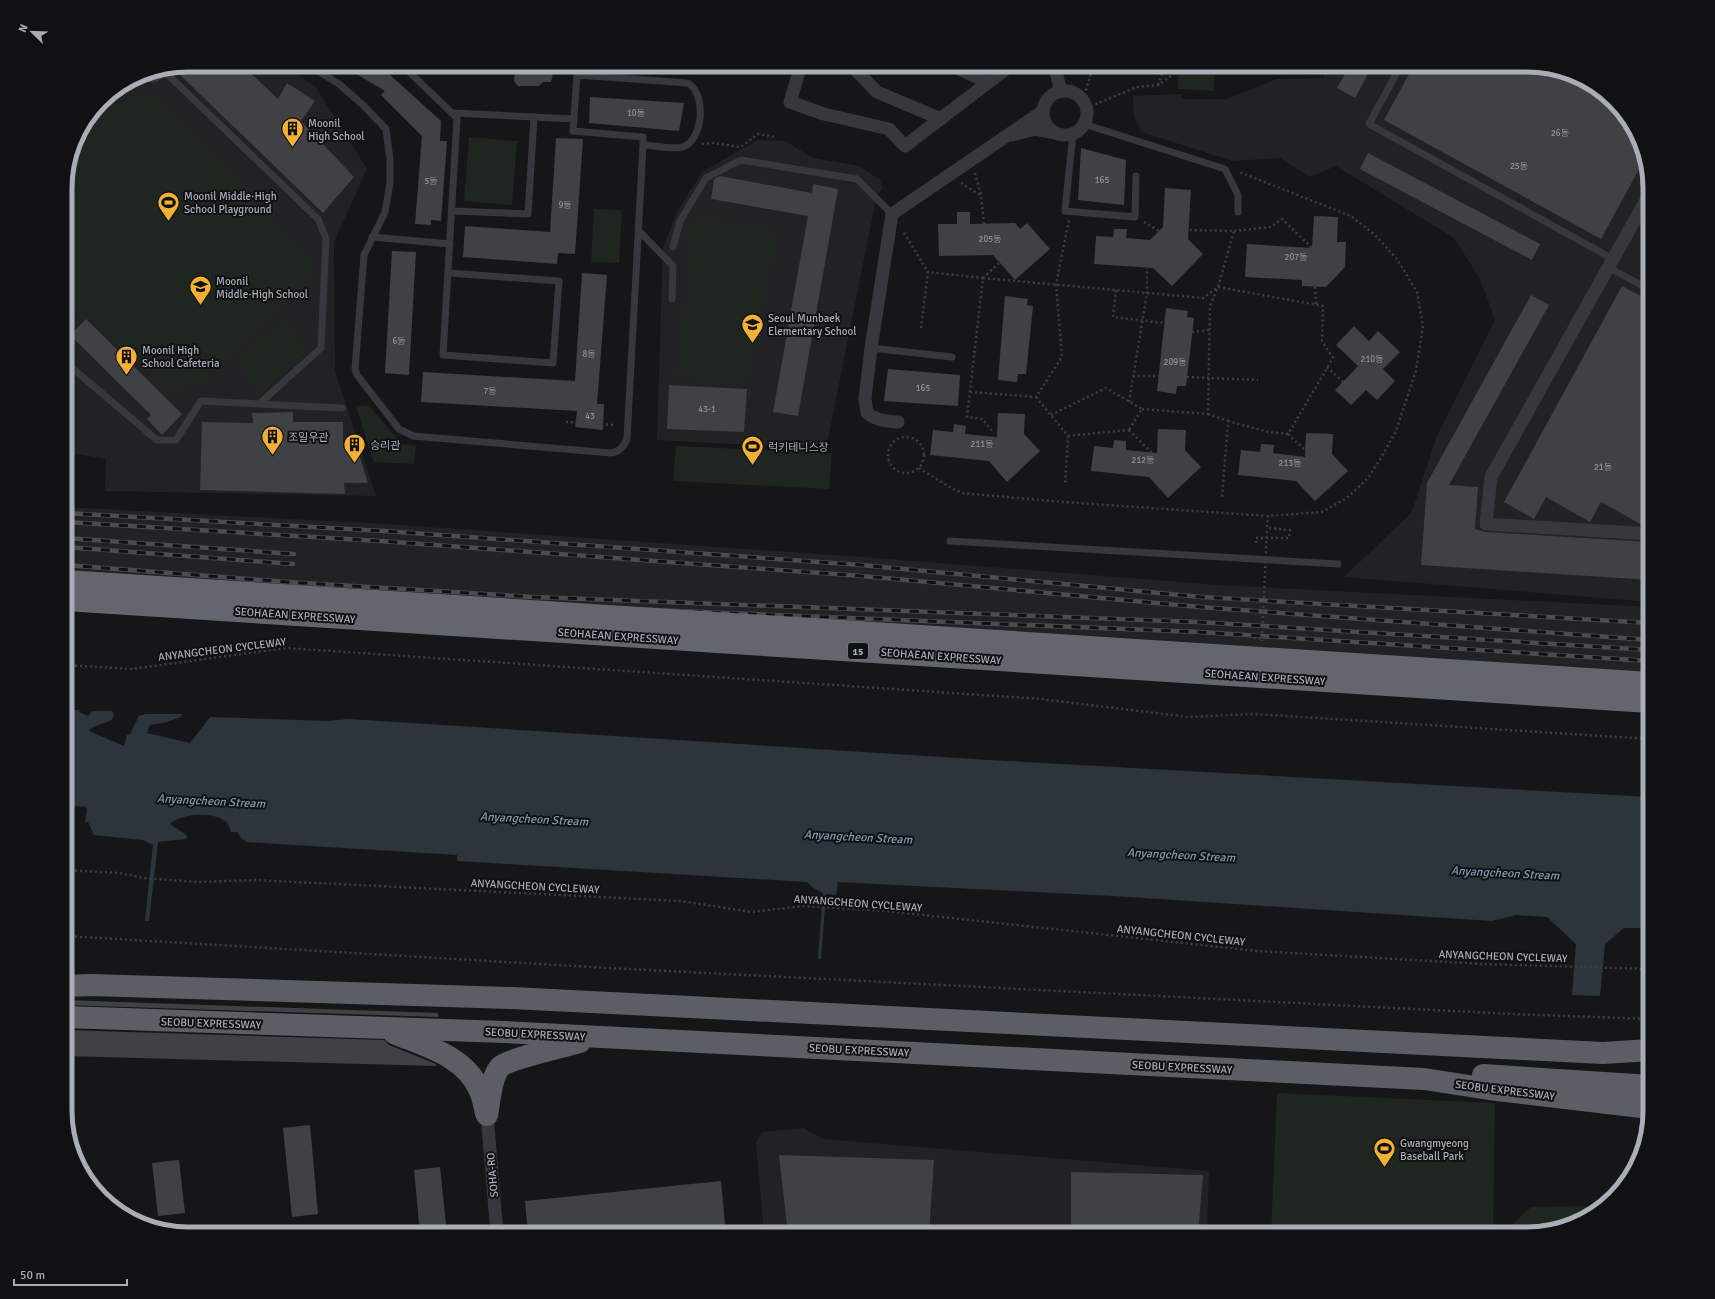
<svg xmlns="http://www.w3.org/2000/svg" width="1715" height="1299" font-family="Signika,'Noto Sans KR',sans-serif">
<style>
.built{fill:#222225}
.green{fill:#1e261f}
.water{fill:#2c353c}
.building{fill:#404145}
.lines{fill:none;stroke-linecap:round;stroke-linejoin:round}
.path{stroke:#3d3f44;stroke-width:2.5;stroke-dasharray:2 3;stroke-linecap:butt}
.service{stroke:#37383d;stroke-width:7}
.minor{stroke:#37383d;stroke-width:13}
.trunk{stroke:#5b5e65;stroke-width:22}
.rail-casing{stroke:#4a4c52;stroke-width:4.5}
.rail{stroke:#111113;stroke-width:3;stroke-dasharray:9;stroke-linecap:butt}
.path-bridge{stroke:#3d3f44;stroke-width:2.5;stroke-dasharray:2 3;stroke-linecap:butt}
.motorway-bridge{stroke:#63666e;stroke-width:22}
.labels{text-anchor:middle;stroke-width:4;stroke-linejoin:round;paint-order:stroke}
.number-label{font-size:9px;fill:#8e929b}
.shield{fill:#111113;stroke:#7b7e86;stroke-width:1}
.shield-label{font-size:10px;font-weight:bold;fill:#a8adb8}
.poi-label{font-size:11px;fill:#a8adb8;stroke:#111113;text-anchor:start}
.street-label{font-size:11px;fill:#a8adb8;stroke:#111113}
.water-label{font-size:12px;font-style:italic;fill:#7f9bb3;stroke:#111113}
.rim{fill:none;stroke:#a8adb8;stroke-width:5}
</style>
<rect width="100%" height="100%" fill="#161618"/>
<g class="built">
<polygon points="188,65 276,65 295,73 315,86 367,169 334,242 335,371 376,496 105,491 106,459 65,452 65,180 74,140 101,101 141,74"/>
<polygon points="1323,65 1528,65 1567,72 1602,90 1637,134 1650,187 1650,602 1344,577 1412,512 1436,438 1495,320 1480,279 1454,238 1336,166 1310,177 1280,158 1233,161 1141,132 1134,116 1133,96 1181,94 1181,99 1227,99 1277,79 1324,78"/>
<polygon points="758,140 785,141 813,158 860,166 880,180 883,189 877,194 826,449 657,440 663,248 677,212 702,172"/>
<polygon points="65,507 385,524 863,557 1218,585 1650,607 1650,676 65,586"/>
<polygon points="804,1128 823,1139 1209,1171 1207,1234 764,1234 756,1143 762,1132"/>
</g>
<g class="green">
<polygon points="1179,65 1215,65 1214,91 1178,89"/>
<path d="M138,94l25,8 148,161v17l-113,105 -34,3 -82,-81 -4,5 -13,-13c0,-40 -8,-144 19,-172 8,-9 42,-26 54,-33z"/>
<polygon points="469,137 517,141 512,205 464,201"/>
<polygon points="594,209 622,210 619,263 591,262"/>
<polygon points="696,217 776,231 748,381 677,377 692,259 685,252"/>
<polygon points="282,322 308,351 261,392 236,363"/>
<polygon points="356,406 370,406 401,444 416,446 414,464 374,462"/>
<polygon points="676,446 832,453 829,489 673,481"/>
<polygon points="1277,1093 1495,1103 1493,1234 1271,1234"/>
<polygon points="1601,1206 1581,1221 1527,1234 1502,1234 1531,1207"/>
</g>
<path class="water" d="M69,710h11l-1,2 9,4 4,-5h20l2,4 -2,5 -21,8 -2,3 35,15 3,-11 3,-1 9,-18 7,-2h36l-1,3 -17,6 -14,2 -3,8 43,10 20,-26 118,4 21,-2 640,41 661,37v131h-26l-19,16 -5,52 -28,-1 4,-51 -29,-27 -31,-2 -24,6 -379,-25 -275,-14 -2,13 -10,-1 -5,65h-3l5,-66 -11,-6 -5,-5 -350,-21v-6l-210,-13 -5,-3 -5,-7h-6c-1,-3 -2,-7 -4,-9 -11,-12 -46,-10 -57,1l18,12 -3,3 -27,3 -9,79h-4l8,-76 -10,-5 -49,-5 -6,-13h-3l2,-12 -1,-3 -8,-1 -13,3v-89z"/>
<g class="building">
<polygon points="188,65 242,65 278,99 287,83 315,101 301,121 354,177 323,213 173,68"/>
<polygon points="341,65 379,65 441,121 440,141 447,141 441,221 431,220 431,225 415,224 422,136 381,95 385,91"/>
<polygon points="516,65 555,65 551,82 543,82 539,86 518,86 514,81"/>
<polygon points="1350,65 1373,65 1355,98 1337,88"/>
<polygon points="1414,65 1528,65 1567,72 1602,90 1637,134 1644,160 1601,239 1384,120"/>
<polygon points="590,97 684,103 679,131 589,123"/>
<polygon points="556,138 583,139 575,254 558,253 557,264 463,257 465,226 550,232"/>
<polygon points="1081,148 1126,160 1124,205 1078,200"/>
<polygon points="1368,153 1540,244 1532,260 1360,169"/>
<polygon points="720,176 812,193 813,184 838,189 798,416 773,412 808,216 711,199 714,179"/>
<polygon points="1165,188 1191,190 1188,239 1203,254 1172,286 1153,268 1094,264 1096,236 1113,237 1114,229 1127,229 1126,238 1150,240 1163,227"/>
<polygon points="957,212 970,212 970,224 1015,223 1020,229 1027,223 1050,249 1015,280 993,255 939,256 938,224 957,224"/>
<polygon points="1314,216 1338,217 1337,242 1346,242 1345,267 1326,287 1302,286 1302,280 1245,277 1247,244 1312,248"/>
<polygon points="392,251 416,252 409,375 385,373"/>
<polygon points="582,273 607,275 597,404 604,404 603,430 575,427 577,411 421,402 423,372 575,381"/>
<polygon points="1622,286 1650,301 1650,526 1644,526 1601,502 1590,522 1546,497 1534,519 1504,502"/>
<polygon points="1531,295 1549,305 1449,485 1478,487 1475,529 1486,532 1650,542 1650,580 1421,565 1427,483"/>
<polygon points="1005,296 1028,299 1027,305 1033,306 1026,374 1018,374 1017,382 998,380"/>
<polygon points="1166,308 1188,311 1187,317 1194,318 1186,386 1177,386 1176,394 1157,391"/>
<polygon points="86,319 182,414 162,435 147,419 151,415 70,335"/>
<polygon points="1354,326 1369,341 1378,331 1400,352 1383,369 1395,381 1377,400 1366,390 1351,405 1335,390 1358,366 1336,345"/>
<polygon points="888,369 960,375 958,406 884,401"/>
<polygon points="669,385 747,389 744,432 667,429"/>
<polygon points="293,412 293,422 343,422 343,448 357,448 368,483 344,483 345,494 200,490 202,422 253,423 252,413"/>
<polygon points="998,413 1025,414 1024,434 1040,451 1007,482 989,461 930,455 933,430 953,432 954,424 966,426 965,434 997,437"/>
<polygon points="1158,429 1186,430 1185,450 1201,467 1168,498 1149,477 1091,471 1094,446 1113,448 1114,440 1126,441 1126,450 1157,453"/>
<polygon points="1306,433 1333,434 1332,454 1348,471 1315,501 1296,481 1238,475 1241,450 1260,452 1261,444 1274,445 1273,453 1305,457"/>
<polygon points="65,1000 438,1013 438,1017 65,1005"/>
<polygon points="65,1030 384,1040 389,1045 436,1064 436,1066 65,1056"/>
<polygon points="310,1125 318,1214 292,1217 283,1128"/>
<polygon points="779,1155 934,1160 929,1234 788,1234"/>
<polygon points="179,1160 185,1213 158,1216 152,1163"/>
<polygon points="440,1167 447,1234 420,1234 414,1170"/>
<polygon points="1071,1172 1203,1175 1198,1234 1071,1234"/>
<polygon points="721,1181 726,1234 528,1234 525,1201"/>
</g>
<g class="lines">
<g class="path">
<polyline points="1158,85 1165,65"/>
<polyline points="1083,100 1092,70"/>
<polyline points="1086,108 1137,87 1158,85 1179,70"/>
<polyline points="702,144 713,143 741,147 758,134 775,137"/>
<polyline points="975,173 981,195 984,224"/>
<polyline points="318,176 331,189"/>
<polyline points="961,183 980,195"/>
<polyline points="1144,222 1159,231"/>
<polyline points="1234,231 1271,227 1282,219 1312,248"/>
<polyline points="904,233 928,272"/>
<polyline points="983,278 1203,298 1218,287 1234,231 1189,230"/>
<polyline points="983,278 1000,262"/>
<polyline points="1315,287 1316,305"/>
<polyline points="1116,290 1113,317 1164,323"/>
<polyline points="921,328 928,272 983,278 967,417 982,419 994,433"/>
<polyline points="1192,332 1210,330"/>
<polyline points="1327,367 1343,382"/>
<polyline points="1133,376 1159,376"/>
<polyline points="1187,377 1258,380"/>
<polyline points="970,392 1036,397 1062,357 1056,284 1069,220"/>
<polyline points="1036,397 1068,436 1065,484"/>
<polyline points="1129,402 1147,293 1147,268"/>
<polyline points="1142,409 1208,414 1210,306 1218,287 1323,306 1322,341 1333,358 1288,434 1268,432 1228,421"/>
<polyline points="1208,414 1228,421 1222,498"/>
<polyline points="1051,415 1106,388 1142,409 1129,430"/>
<polyline points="566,422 584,423"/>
<polyline points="596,424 614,425"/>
<polyline points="1129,430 1152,453"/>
<polyline points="1288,434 1305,450"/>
<polyline points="1068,436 1129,430"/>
<circle cx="906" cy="455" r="18"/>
<polyline points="919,468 951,488 962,493 1063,502 1268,516 1322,512 1347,498 1368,478 1381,458 1396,431 1416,371 1423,326 1417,292 1397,259 1375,235 1351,216 1239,172"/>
<polyline points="1256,543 1256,538 1289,538 1290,530 1267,528 1268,516"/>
<polyline points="1254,638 1262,638 1262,641"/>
<polyline points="65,665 132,669 286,648 1041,699 1188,717 1255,714 1650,739"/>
<polyline points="65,870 119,873 144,878 198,882 256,880 681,901 751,912 804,906 886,911 1257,951 1482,964 1650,969"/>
<polyline points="65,936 608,968 1512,1014 1650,1019"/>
</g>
<g class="service">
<path d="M308,65l31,19 24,21 23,24 4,31v23l-5,29 -21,43 -9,114 2,6 42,54 14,7 198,17c9,-1 13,-7 16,-14l16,-294c9,0 31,5 40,2 20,-7 24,-53 5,-64l-111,-8 -4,56 70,6v8"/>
<polyline points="402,65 457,118 443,355 553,363 559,281 449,273"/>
<polyline points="1401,65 1369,124 1613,259"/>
<polyline points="164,71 318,219 326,238 321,348 259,404"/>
<path d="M141,74c8,8 18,6 23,-4"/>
<polyline points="453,113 574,119"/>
<polyline points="1084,124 1225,169 1238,195 1238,212"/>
<polyline points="1073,133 1065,211 1135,217 1136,176"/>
<polyline points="452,211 528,214 534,117"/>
<polyline points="639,231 673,266 672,299"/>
<polyline points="372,237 450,244"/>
<polyline points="673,247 680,221 706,178 741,160 857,179 892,214"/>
<polyline points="1608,267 1650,290"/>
<polyline points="871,348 952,357"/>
<polyline points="65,362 157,440 176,440 201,401 342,408"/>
<polyline points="950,541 1338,564"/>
</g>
<g class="minor">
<polyline points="801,65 790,102 824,114 889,129 905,146 1011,65"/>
<polyline points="851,65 877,92 941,119"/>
<polyline points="950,65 988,82"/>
<polyline points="1054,65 1061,91"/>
<circle cx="1065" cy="113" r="22"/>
<polyline points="1012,135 1035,129 1056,133"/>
<polyline points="1650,193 1491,477 1486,524 1650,534"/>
<path d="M898,422c-11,-1 -21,-1 -31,-9l-2,-15 6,-50 21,-134 151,-103"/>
<polyline points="487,1115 497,1234"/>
</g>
<g class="trunk">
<polyline points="65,986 91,985 512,998 1603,1053 1650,1050"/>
<polyline points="65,1017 505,1032 1424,1079 1489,1089 1650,1108"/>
<path d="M394,1033c31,13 71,23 85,56 4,8 5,16 7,24"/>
<polyline points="1483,1075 1650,1086"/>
<path d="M487,1115c3,-14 3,-36 13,-48 8,-8 66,-21 80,-25"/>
</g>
<defs>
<g id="rail">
<polyline points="65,513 384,531 861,565 1201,597 1650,623"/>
<polyline points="65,522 380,541 862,576 1200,607 1650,640"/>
<polyline points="65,538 294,554"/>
<polyline points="65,547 293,564"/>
<polyline points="65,565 287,582 534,597 1198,622 1650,650"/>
<polyline points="65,574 529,605 1199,632 1650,661"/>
</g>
</defs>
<use href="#rail" class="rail-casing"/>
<use href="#rail" class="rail"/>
<polyline class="path-bridge" points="1262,638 1267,528"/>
<g class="motorway-bridge">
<polyline points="65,581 1650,683"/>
<polyline points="65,600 1650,702"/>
</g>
</g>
<defs>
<symbol id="building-pin" viewBox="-11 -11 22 30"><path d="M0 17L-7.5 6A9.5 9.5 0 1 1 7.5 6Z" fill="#f2b134" stroke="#111113"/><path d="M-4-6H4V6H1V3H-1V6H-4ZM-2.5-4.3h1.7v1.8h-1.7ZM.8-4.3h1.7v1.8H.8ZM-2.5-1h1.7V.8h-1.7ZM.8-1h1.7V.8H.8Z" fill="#111"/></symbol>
<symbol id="stadium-pin" viewBox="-11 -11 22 30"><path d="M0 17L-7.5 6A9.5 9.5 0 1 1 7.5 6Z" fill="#f2b134" stroke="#111113"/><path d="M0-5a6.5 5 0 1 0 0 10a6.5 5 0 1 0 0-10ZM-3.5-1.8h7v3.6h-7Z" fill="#111"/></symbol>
<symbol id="school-pin" viewBox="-11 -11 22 30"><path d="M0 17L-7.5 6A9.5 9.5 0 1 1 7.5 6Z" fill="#f2b134" stroke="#111113"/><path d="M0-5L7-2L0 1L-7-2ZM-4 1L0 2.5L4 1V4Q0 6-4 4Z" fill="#111"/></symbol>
</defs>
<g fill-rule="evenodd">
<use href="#building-pin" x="280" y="116" width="25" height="34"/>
<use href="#stadium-pin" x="156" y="190" width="25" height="34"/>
<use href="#school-pin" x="188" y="274" width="25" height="34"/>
<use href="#school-pin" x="740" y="312" width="25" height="34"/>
<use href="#building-pin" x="114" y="344" width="25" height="34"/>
<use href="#building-pin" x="260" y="424" width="25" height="34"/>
<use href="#building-pin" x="342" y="432" width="25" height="34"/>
<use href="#stadium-pin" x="740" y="434" width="25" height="34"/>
<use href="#stadium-pin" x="1372" y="1136" width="25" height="34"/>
</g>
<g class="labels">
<g class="number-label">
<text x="636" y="116">10동</text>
<text x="1560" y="136">26동</text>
<text x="1519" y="169">25동</text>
<text x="1102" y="183">165</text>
<text x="431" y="184">5동</text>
<text x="565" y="208">9동</text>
<text x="990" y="242">205동</text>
<text x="1296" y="260">207동</text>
<text x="399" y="344">6동</text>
<text x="589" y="357">8동</text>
<text x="1372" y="362">210동</text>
<text x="1175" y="365">209동</text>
<text x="923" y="391">165</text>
<text x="490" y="394">7동</text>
<text x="707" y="412">43-1</text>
<text x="590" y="419">43</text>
<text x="982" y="447">211동</text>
<text x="1143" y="463">212동</text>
<text x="1290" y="466">213동</text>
<text x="1603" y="470">21동</text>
</g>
<rect class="shield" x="848" y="643" width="20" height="16" rx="3"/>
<g class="shield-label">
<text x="858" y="655">15</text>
</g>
<g class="poi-label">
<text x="308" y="127">Moonil<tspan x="308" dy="13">High School</tspan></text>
<text x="184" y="200">Moonil Middle·High<tspan x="184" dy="13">School Playground</tspan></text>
<text x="216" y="285">Moonil<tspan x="216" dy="13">Middle·High School</tspan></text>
<text x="768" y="322">Seoul Munbaek<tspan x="768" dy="13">Elementary School</tspan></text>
<text x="142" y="354">Moonil High<tspan x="142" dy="13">School Cafeteria</tspan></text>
<text x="288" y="441">조일우관</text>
<text x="370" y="449">승리관</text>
<text x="768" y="451">럭키테니스장</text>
<text x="1400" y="1147">Gwangmyeong<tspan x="1400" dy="13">Baseball Park</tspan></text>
</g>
<g class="street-label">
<text transform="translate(295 615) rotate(4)" y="4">SEOHAEAN EXPRESSWAY</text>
<text transform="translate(618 636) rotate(4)" y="4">SEOHAEAN EXPRESSWAY</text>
<text transform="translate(222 649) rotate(-7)" y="4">ANYANGCHEON CYCLEWAY</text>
<text transform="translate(941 656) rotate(4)" y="4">SEOHAEAN EXPRESSWAY</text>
<text transform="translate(1265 677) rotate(4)" y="4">SEOHAEAN EXPRESSWAY</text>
<text transform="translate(535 886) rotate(3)" y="4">ANYANGCHEON CYCLEWAY</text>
<text transform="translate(858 903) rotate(4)" y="4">ANYANGCHEON CYCLEWAY</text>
<text transform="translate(1181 935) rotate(6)" y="4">ANYANGCHEON CYCLEWAY</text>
<text transform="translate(1503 956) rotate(2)" y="4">ANYANGCHEON CYCLEWAY</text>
<text transform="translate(211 1023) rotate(2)" y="4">SEOBU EXPRESSWAY</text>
<text transform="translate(535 1034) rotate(3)" y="4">SEOBU EXPRESSWAY</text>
<text transform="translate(859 1050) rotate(3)" y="4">SEOBU EXPRESSWAY</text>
<text transform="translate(1182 1067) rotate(3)" y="4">SEOBU EXPRESSWAY</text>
<text transform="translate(1505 1090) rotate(7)" y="4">SEOBU EXPRESSWAY</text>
<text transform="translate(492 1175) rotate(-95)" y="4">SOHA-RO</text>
</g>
<g class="water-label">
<text transform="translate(211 801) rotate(3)" y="4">Anyangcheon Stream</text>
<text transform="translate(534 819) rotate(3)" y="4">Anyangcheon Stream</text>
<text transform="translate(858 837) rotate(3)" y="4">Anyangcheon Stream</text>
<text transform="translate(1181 855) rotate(3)" y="4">Anyangcheon Stream</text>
<text transform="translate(1505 873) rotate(3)" y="4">Anyangcheon Stream</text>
</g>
</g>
<path d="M0 0H1715V1299H0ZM188 72H1527A116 116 0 0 1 1643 188V1111A116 116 0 0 1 1527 1227H188A116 116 0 0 1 72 1111V188A116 116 0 0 1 188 72Z" fill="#111113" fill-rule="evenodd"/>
<path class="rim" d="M188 72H1527A116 116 0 0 1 1643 188V1111A116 116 0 0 1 1527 1227H188A116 116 0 0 1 72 1111V188A116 116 0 0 1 188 72Z"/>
<g transform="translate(32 32) rotate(293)" stroke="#111113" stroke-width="3" paint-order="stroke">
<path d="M0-3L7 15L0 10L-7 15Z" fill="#a8adb8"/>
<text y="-6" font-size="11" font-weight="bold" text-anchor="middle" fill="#a8adb8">N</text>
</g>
<path d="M14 1279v6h113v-6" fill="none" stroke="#a8adb8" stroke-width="2"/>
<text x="20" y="1279" font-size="12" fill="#a8adb8" stroke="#111113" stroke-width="3" paint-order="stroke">50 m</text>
</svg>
